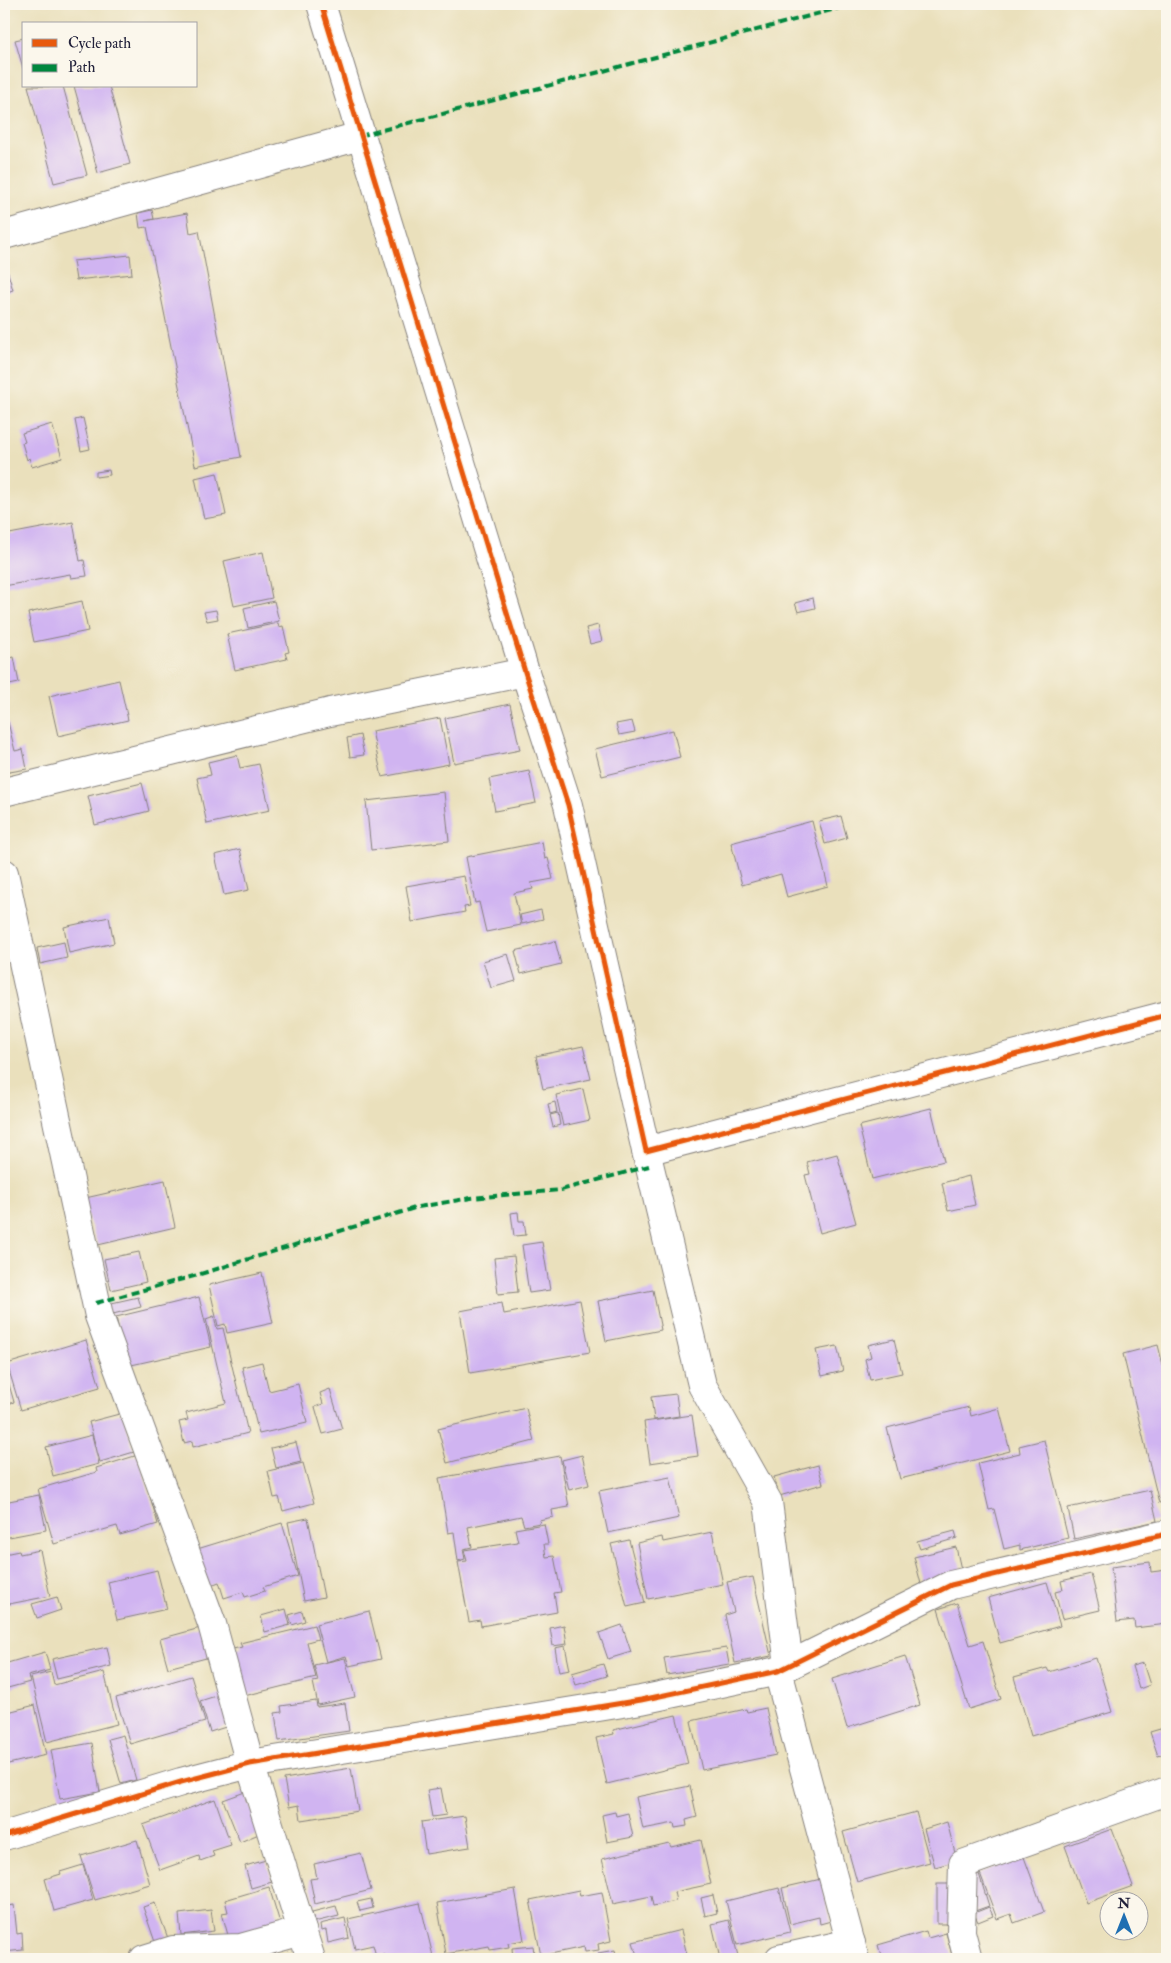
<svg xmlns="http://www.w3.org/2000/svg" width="1171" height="1963" font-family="'IM FELL Double Pica',serif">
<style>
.building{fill:#d0b4f1}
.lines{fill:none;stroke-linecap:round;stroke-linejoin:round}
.minor-casing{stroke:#86817c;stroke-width:30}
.minor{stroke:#fff;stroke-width:28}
.quiet{stroke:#00873e;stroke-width:4;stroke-dasharray:8 4;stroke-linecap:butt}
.cycleway-casing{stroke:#fbf7ec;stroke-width:8}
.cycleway{stroke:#e8590c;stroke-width:5}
</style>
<rect width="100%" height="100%" fill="#fbf7ec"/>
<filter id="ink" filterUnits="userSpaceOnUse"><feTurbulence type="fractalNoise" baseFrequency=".02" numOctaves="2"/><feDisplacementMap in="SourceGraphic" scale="10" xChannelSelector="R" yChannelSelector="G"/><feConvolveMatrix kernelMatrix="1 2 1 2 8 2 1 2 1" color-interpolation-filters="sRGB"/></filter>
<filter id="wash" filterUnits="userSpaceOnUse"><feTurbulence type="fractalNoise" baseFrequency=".0096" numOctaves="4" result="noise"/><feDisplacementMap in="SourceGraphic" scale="20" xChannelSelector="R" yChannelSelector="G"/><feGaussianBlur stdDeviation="1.12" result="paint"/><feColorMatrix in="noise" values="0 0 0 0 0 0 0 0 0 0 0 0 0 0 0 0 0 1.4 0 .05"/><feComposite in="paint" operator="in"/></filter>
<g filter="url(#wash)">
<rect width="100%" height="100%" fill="#eae0bc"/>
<g id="blocks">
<g class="building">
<polygon points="24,38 24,68 23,68 15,40"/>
<polygon points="28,86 63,86 87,175 54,183"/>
<polygon points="74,86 109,86 130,164 98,173"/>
<polygon points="152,210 154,219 145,221 187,213 190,233 199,231 241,457 195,466 147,227 140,228 138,213"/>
<polygon points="130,255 132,274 76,280 73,261"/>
<polygon points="4,260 13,290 4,293"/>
<polygon points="83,418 90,449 81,451 75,420"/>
<polygon points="52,424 62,458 32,467 29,458 27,460 22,443 25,442 22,433"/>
<polygon points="109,470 110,475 96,477 96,472"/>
<polygon points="217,473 226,515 204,519 195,478"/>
<polygon points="73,522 80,561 84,560 87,576 71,578 70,574 4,586 4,535"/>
<polygon points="263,552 272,598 234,606 224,561"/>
<polygon points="813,598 815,608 798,612 795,603"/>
<polygon points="82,601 88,631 34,642 28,613"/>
<polygon points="274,601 279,621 248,628 244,608"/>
<polygon points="216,610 218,619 207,621 204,612"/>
<polygon points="278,623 279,627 283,626 289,652 285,653 287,659 235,670 227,634"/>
<polygon points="598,625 602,641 590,644 586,628"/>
<polygon points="14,657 19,683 4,686 4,659"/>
<polygon points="119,680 128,720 58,736 49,696"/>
<polygon points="510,704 520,750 454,763 445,718"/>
<polygon points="440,718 449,764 382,777 372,731"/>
<polygon points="632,721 635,732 619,735 616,724"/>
<polygon points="8,722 15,751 23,749 27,769 4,773 4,723"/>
<polygon points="673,730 680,757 602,776 595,749"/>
<polygon points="360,735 364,755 350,757 347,738"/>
<polygon points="237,755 240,768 259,764 270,810 207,824 197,778 211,775 208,762"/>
<polygon points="529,771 536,803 495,811 489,779"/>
<polygon points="142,783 149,811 95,825 88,796"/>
<polygon points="444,792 449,841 371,850 366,801"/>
<polygon points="841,816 847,838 825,844 819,821"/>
<polygon points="812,821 828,886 787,897 781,874 742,885 731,843"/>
<polygon points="542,842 545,859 548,858 553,879 531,883 533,889 514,893 521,925 486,932 479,902 475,903 466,857"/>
<polygon points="240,849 249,890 224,895 215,855"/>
<polygon points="464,876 470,906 464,907 465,912 412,922 406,886"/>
<polygon points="541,910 543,919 522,924 520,915"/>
<polygon points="109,917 114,943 69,953 64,927"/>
<polygon points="555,941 561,964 521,974 515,951"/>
<polygon points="64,942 67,958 40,964 37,948"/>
<polygon points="508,954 516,981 491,988 483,961"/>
<polygon points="583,1046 591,1079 543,1089 536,1056"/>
<polygon points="583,1089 590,1120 563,1126 556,1095"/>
<polygon points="555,1102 557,1112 550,1114 548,1104"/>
<polygon points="931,1108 944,1161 872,1179 859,1126"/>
<polygon points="558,1113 560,1125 553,1127 550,1115"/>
<polygon points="837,1154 856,1223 820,1233 805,1175 810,1174 807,1162"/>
<polygon points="969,1176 975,1205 948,1211 942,1183"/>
<polygon points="165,1180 175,1227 98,1245 81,1199"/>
<polygon points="518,1212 519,1221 524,1221 526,1235 514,1236 511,1213"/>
<polygon points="542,1242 550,1290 529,1293 522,1245"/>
<polygon points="139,1252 146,1282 111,1290 104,1259"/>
<polygon points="514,1256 518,1292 498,1294 494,1258"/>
<polygon points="262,1273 273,1323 227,1333 225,1324 218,1326 209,1285"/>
<polygon points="653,1290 661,1330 606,1341 598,1301"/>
<polygon points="138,1297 141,1307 109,1315 107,1304"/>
<polygon points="199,1297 211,1347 127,1366 116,1317"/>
<polygon points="580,1300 590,1352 470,1373 460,1311 502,1303 504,1314"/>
<polygon points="214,1316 217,1329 223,1328 248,1433 193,1447 192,1441 184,1443 179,1422 188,1420 186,1413 226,1403 206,1319"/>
<polygon points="894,1339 902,1373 870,1380 865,1359 871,1357 868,1345"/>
<polygon points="86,1340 100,1387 21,1410 7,1364"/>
<polygon points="1158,1345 1167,1381 1167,1501 1159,1503 1123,1354"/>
<polygon points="837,1346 843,1371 822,1376 816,1350"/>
<polygon points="262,1362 269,1391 298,1384 307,1423 259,1434 242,1367"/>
<polygon points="6,1374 14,1402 4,1405 4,1375"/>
<polygon points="330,1389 342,1429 323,1434 315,1407 323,1404 320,1393"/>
<polygon points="676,1394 679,1416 654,1420 651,1397"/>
<polygon points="969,1407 971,1416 999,1408 1010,1451 900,1479 887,1428"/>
<polygon points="526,1408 534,1441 447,1463 438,1429"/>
<polygon points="123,1413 134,1452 100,1462 89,1422"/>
<polygon points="692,1415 698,1456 650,1463 644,1422"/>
<polygon points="92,1435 99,1464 53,1476 46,1447"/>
<polygon points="1044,1440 1068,1538 1020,1550 1020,1545 1004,1549 994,1509 989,1510 978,1463 1020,1453 1019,1446"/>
<polygon points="296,1442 301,1462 276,1468 271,1448"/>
<polygon points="138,1455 158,1524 120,1535 117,1526 54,1544 38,1489 97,1472 96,1468"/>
<polygon points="582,1455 589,1485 569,1490 562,1460"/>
<polygon points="560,1456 569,1507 552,1510 553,1517 539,1520 540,1523 524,1526 521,1516 468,1527 472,1547 463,1549 465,1559 458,1561 454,1532 448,1533 439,1478"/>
<polygon points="303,1463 314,1503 283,1511 279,1497 274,1498 268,1471"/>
<polygon points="818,1465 823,1484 779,1496 774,1477"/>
<polygon points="670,1477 679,1518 608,1533 599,1491"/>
<polygon points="1150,1490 1157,1521 1074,1539 1068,1508"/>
<polygon points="39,1495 46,1530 4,1538 4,1502"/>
<polygon points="308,1518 324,1597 304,1601 288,1522"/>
<polygon points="282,1523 298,1576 263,1587 265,1591 245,1597 243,1592 224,1598 219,1582 206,1587 194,1550"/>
<polygon points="544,1524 548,1544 544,1544 546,1557 554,1556 561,1592 554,1593 557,1612 481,1626 480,1620 469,1622 458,1562 467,1561 464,1550 518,1542 515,1529"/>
<polygon points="955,1531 957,1538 920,1549 917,1541"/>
<polygon points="712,1532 723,1584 648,1599 637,1543 662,1537 663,1542"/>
<polygon points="629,1540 645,1603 627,1607 611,1544"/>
<polygon points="956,1547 962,1574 921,1584 914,1557"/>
<polygon points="40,1550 50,1596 4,1605 4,1554 19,1551 20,1554"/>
<polygon points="1150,1562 1151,1572 1167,1570 1167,1624 1135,1628 1134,1620 1117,1622 1111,1567"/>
<polygon points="157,1570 167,1609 117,1620 108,1582"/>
<polygon points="1091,1574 1100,1610 1062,1619 1055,1592 1063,1590 1061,1581"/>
<polygon points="753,1577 771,1656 735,1663 725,1615 734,1612 727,1582"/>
<polygon points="1047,1582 1060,1626 1000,1643 988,1598"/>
<polygon points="57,1597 61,1610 37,1618 32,1604"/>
<polygon points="957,1603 970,1645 983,1641 1001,1699 969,1709 938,1609"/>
<polygon points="286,1609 290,1625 265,1632 261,1616"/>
<polygon points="302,1611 305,1621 292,1625 289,1615"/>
<polygon points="369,1611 381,1659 349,1666 346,1656 326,1662 316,1624"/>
<polygon points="314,1625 318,1639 307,1642 316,1678 244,1696 233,1649 242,1647 240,1643"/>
<polygon points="564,1625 567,1644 553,1646 550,1628"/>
<polygon points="622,1625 631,1652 608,1659 599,1633"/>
<polygon points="204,1627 210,1657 168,1668 160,1639"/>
<polygon points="565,1646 570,1670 559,1672 555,1648"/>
<polygon points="107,1647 111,1666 57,1679 52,1659"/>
<polygon points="726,1648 729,1664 667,1675 664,1658"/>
<polygon points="45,1652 50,1670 28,1676 30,1682 4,1689 4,1664"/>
<polygon points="905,1656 920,1705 847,1728 832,1679"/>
<polygon points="345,1658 355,1697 318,1705 313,1682 318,1681 314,1665"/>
<polygon points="1096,1658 1112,1712 1031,1736 1014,1677 1047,1668 1049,1672"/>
<polygon points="1143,1663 1150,1685 1139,1689 1132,1666"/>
<polygon points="603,1664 607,1676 576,1685 572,1673"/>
<polygon points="51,1672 54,1685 104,1672 117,1724 47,1742 31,1677"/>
<polygon points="191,1676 205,1722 130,1744 116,1698"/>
<polygon points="222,1694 232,1725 210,1732 200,1701"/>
<polygon points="316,1701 317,1707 345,1703 349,1731 279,1741 275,1713 282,1712 281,1706"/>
<polygon points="35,1705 46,1755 4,1765 4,1713"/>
<polygon points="766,1708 776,1755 702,1770 691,1721 746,1709 747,1712"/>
<polygon points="676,1715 688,1764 607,1784 596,1738 614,1734 613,1730"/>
<polygon points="1167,1727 1167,1762 1164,1754 1158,1756 1150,1732"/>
<polygon points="123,1735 136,1780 121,1784 108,1739"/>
<polygon points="92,1743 100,1792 60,1799 51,1750"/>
<polygon points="351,1768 358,1811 301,1820 299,1805 289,1807 284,1779"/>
<polygon points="690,1786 697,1817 686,1820 687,1826 675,1828 674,1823 643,1829 636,1797"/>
<polygon points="441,1788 446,1815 432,1817 427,1790"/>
<polygon points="245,1792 261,1833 240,1842 223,1800"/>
<polygon points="215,1799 231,1845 212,1851 214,1856 200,1861 199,1856 160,1870 143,1825"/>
<polygon points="615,1812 616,1816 628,1813 633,1837 607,1842 602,1815"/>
<polygon points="916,1812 930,1862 857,1882 843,1832"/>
<polygon points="465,1816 470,1847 426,1854 421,1822"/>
<polygon points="947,1822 957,1861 935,1867 924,1829"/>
<polygon points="1112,1829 1133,1886 1086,1903 1065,1846"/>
<polygon points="137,1840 150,1884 95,1900 81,1856"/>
<polygon points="701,1840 711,1884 674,1892 676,1901 653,1906 651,1896 613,1904 602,1859 669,1843 671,1847"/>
<polygon points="361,1853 371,1890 315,1904 310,1879 317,1878 314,1864"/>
<polygon points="1024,1857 1044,1912 1014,1923 1011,1914 997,1919 980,1873"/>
<polygon points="266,1860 272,1882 251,1888 245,1866"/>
<polygon points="83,1865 93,1900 54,1911 45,1879 61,1874 60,1872"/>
<polygon points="979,1874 989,1906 975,1911 970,1877"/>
<polygon points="821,1879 831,1921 820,1924 819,1917 790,1924 782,1888"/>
<rect x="937" y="1884" width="15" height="40"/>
<polygon points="269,1887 280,1923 229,1939 222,1913 228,1912 225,1900"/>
<polygon points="779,1888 790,1932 737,1945 726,1901"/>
<polygon points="515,1889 524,1940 508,1943 509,1947 490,1950 489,1946 446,1954 437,1903"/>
<polygon points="579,1890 580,1896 602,1892 611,1941 598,1944 599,1950 585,1952 584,1947 541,1956 530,1900"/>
<polygon points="4,1891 7,1906 14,1905 17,1934 22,1933 23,1950 4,1952"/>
<polygon points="713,1895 717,1913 705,1916 701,1898"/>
<polygon points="371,1899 373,1908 360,1911 357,1902"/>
<polygon points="155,1903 169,1941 156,1945 143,1907"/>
<polygon points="420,1903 433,1956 419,1959 386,1959 384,1954 376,1956 373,1945 355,1949 348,1919"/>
<polygon points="336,1906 339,1916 314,1922 312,1912"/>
<polygon points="989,1907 993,1916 978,1922 974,1913"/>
<polygon points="211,1910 214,1931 181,1935 179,1914"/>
<polygon points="345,1918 349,1938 328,1943 326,1930 321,1931 320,1924"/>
<polygon points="729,1920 738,1956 720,1959 712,1924"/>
<polygon points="681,1930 688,1959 638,1959 633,1942"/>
<polygon points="926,1931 928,1938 946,1933 953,1959 882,1959 878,1945"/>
<polygon points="533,1946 535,1959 513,1959 512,1948"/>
<polygon points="615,1950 617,1959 599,1959 598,1953"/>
</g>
</g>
</g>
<g filter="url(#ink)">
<use href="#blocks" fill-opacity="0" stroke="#86817c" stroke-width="1"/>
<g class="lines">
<defs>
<g id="minor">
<polyline points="321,4 525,672 568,805 646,1151 1167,1015"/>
<polyline points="4,235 360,136"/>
<polyline points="4,792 330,712 525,672"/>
<polyline points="4,873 99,1316 212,1624 250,1764 311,1959"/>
<polyline points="646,1151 702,1385 768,1502 789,1665"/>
<polyline points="778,1671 855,1959"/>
<polyline points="4,1836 181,1782 250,1764 641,1700 778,1671 951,1585 1167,1534"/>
<polyline points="144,1959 173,1950 241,1948 302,1931"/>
<polyline points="779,1959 851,1943"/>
<polyline points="968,1959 961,1932 963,1864 1167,1791"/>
</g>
</defs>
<use href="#minor" class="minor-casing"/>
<use href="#minor" class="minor"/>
<g class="quiet">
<polyline points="360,136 854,4"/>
<polyline points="96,1303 194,1276 418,1207 471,1198 561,1190 649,1166"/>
</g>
<defs>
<g id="cycleway">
<polyline points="321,4 525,672 568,805 646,1151 1167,1015"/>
<polyline points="4,1836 181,1782 250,1764 641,1700 778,1671 951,1585 1167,1534"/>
</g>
</defs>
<use href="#cycleway" class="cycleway-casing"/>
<use href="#cycleway" class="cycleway"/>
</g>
</g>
<rect width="1171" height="1963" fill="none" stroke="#fbf7ec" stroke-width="20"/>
<rect x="22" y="22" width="175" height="65" fill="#fbf7ec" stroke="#a4a2a5"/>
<rect x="32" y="39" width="25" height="8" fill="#e8590c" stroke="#a4a2a5"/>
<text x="68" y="48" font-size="15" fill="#22223b">Cycle path</text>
<rect x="32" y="64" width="25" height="8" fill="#00873e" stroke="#a4a2a5"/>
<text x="68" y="72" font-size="15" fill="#22223b">Path</text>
<g transform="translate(1124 1916)"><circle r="24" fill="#fbf7ec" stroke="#a4a2a5"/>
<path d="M0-4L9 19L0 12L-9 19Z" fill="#1f6fb2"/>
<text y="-8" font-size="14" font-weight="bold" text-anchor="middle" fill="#22223b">N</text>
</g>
</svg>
